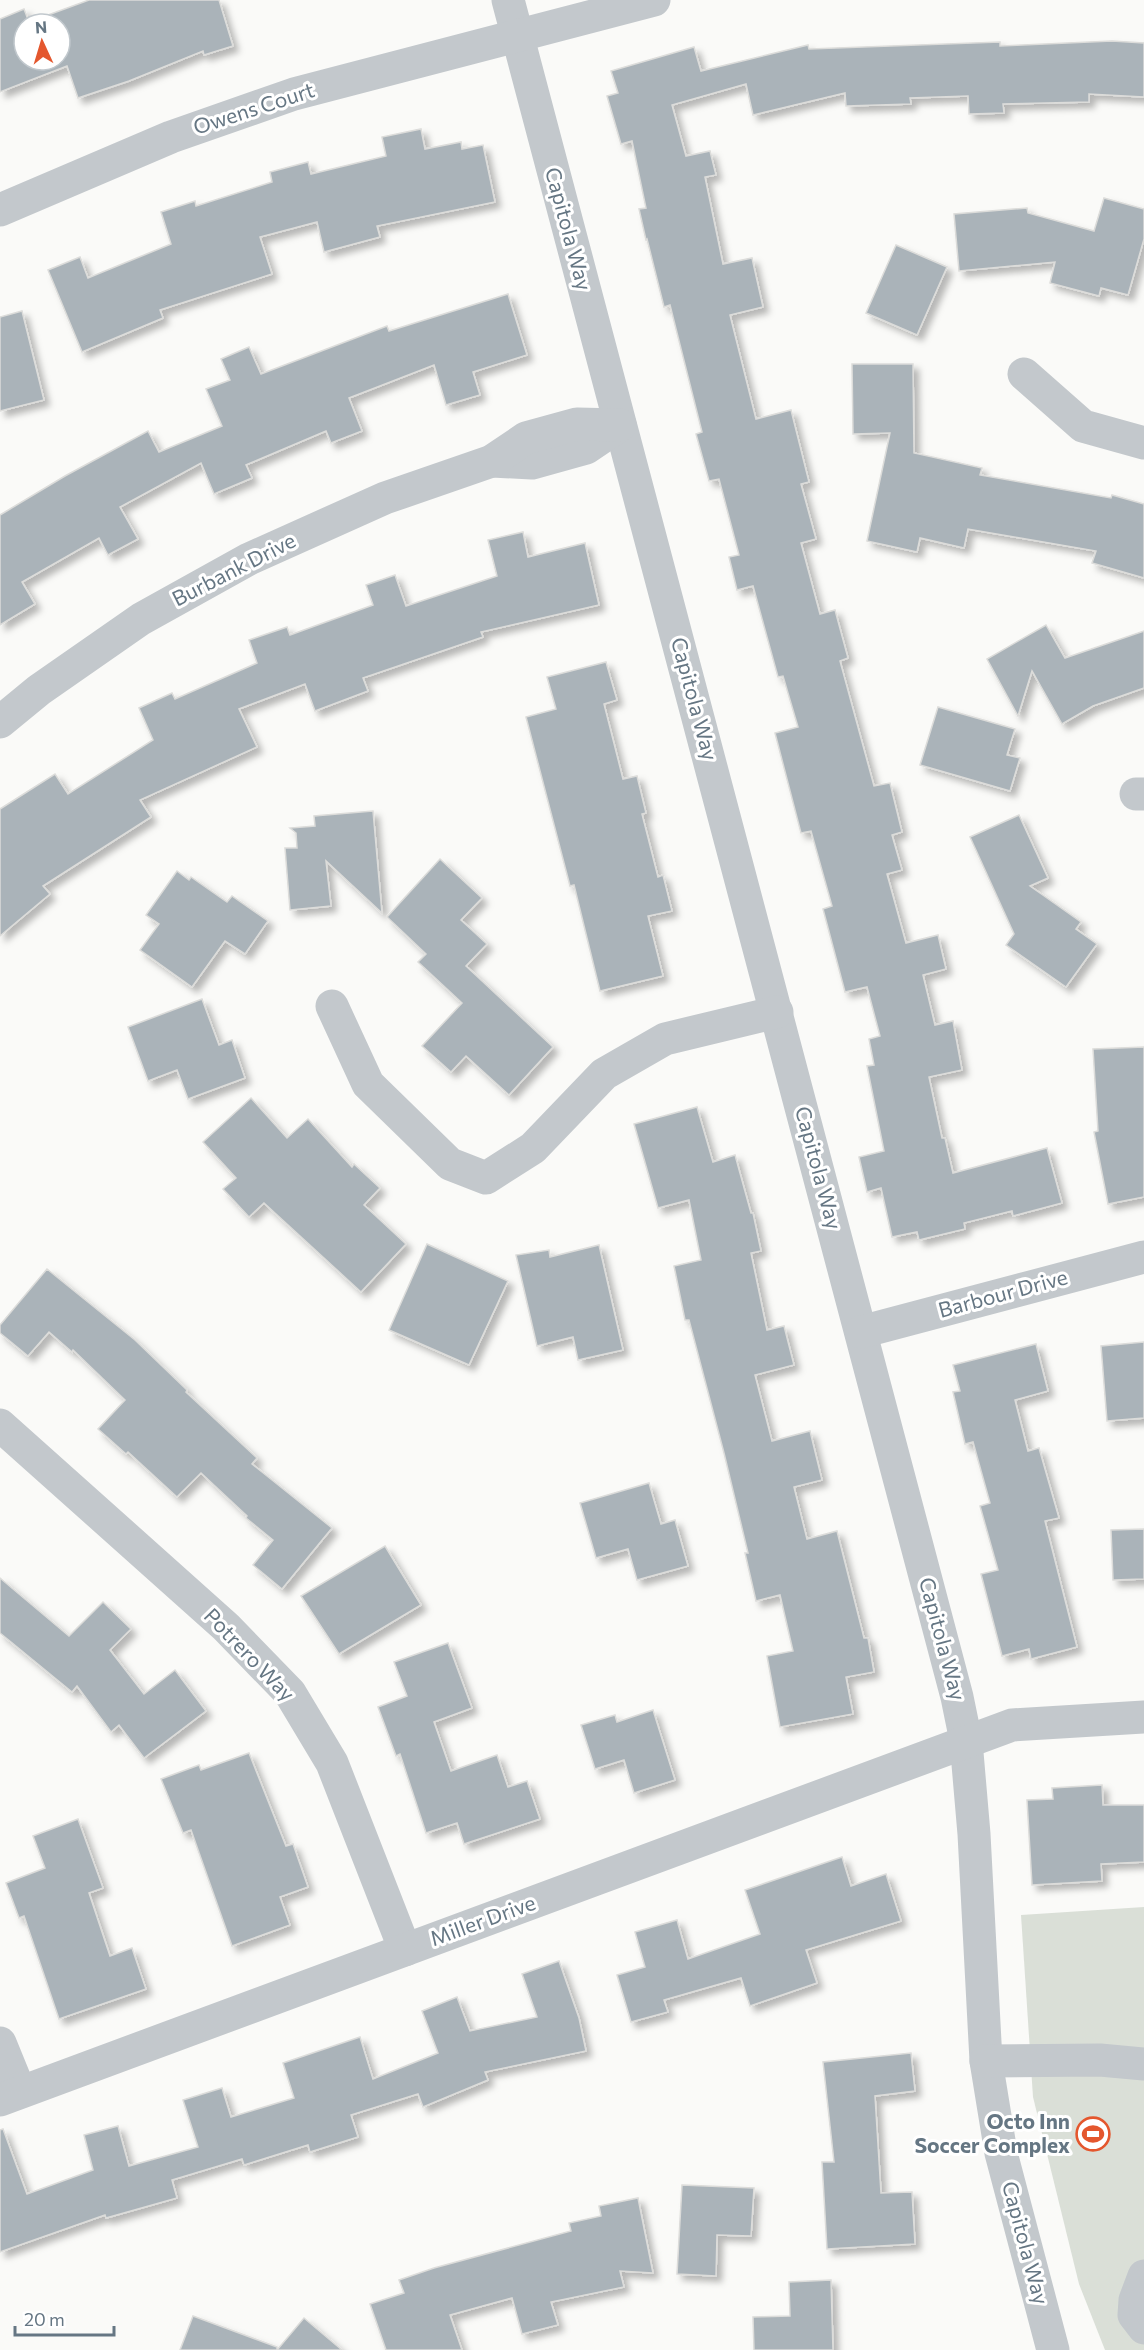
<svg xmlns="http://www.w3.org/2000/svg" width="1144" height="2350" font-family="Commissioner,sans-serif">
<style>
.green{fill:#dadfd7}
.building{fill:#aab3b9;stroke:#dcdcda;stroke-width:1.5;fill-rule:evenodd;filter:url(#shadow)}
.lines{fill:none;stroke-linecap:round;stroke-linejoin:round}
.minor{stroke:#c3c8cc;stroke-width:33}
.labels{text-anchor:middle;stroke-width:6;stroke-linejoin:round;paint-order:stroke}
.street-label{font-size:21px;fill:#657683;stroke:#fff}
.poi-label{font-size:21px;font-weight:bold;fill:#657683;stroke:#fff;text-anchor:end}
</style>
<defs>
<filter id="shadow"><feDropShadow dx="5.5" dy="5.5" stdDeviation="3" flood-color="#0004"/></filter>
</defs>
<rect width="100%" height="100%" fill="#fafaf8"/>
<polygon class="green" points="1144,1907 1144,2350 1105,2350 1079,2284 1033,2097 1021,1915"/>
<g class="building">
<path d="M89,0h130l14,46 -29,9 -1,-4 -74,30 -51,17 -11,-32 -67,26v-73l24,-10 5,13zM24,24h36v36h-36z"/>
<polygon points="1112,41 1144,43 1144,97 1089,94 1089,102 1003,104 1004,113 969,114 968,96 910,98 911,104 846,106 845,93 753,115 746,84 672,105 686,156 710,151 716,175 705,177 723,264 752,258 763,307 730,315 756,419 791,410 809,482 801,484 816,539 801,543 820,614 835,610 848,658 840,661 874,786 890,783 902,832 892,835 902,870 887,874 906,943 938,935 946,969 923,975 935,1025 953,1021 962,1070 929,1077 942,1138 945,1138 953,1173 1047,1148 1062,1203 1013,1216 1012,1211 964,1223 965,1229 919,1240 917,1232 892,1237 881,1188 867,1192 859,1157 884,1151 867,1066 874,1065 869,1039 880,1036 867,987 845,992 823,909 832,906 811,831 801,833 775,733 798,727 783,676 778,677 753,586 737,590 729,557 739,555 719,479 709,481 696,434 702,432 670,305 664,307 647,239 646,240 639,209 646,208 632,141 621,144 607,96 618,93 611,71 694,47 701,71 808,45 809,49 1000,42 1000,46"/>
<polygon points="421,129 425,149 461,142 462,149 483,145 495,202 377,226 380,237 324,252 317,222 260,237 272,274 160,310 163,318 82,352 48,270 80,257 88,278 171,244 161,212 195,201 196,206 272,182 270,172 308,162 311,174 386,156 382,137"/>
<polygon points="1104,198 1144,209 1144,239 1128,295 1101,288 1099,296 1050,283 1055,262 959,271 954,214 1027,208 1028,213 1094,231"/>
<polygon points="896,245 947,267 917,335 866,313"/>
<polygon points="508,294 527,355 473,372 480,395 446,405 434,365 349,398 362,431 331,443 326,431 246,465 252,478 214,494 201,463 120,507 138,539 108,555 99,538 22,582 35,604 0,625 0,515 65,476 148,431 159,452 222,426 206,389 230,380 221,359 249,347 261,374 387,326 389,331"/>
<polygon points="22,311 44,400 0,411 0,317"/>
<polygon points="852,364 913,364 914,453 982,468 980,475 1111,498 1112,495 1144,504 1144,578 1092,563 1096,551 968,529 964,548 920,538 917,552 867,541 890,433 853,434"/>
<polygon points="523,532 528,557 585,543 599,605 481,632 483,637 363,678 368,691 315,711 305,684 239,709 257,747 140,800 151,817 43,886 50,894 0,936 0,809 55,774 68,794 153,740 139,708 172,693 175,699 257,663 249,640 287,627 290,635 373,605 366,585 395,575 406,606 497,576 488,540"/>
<polygon points="1046,625 1065,658 1144,631 1144,688 1093,706 1062,724 1032,671 1018,716 987,659"/>
<polygon points="606,662 617,700 604,704 623,779 637,776 646,813 642,814 658,877 663,875 672,911 648,916 663,976 600,991 574,885 570,886 526,717 556,709 547,677"/>
<polygon points="938,707 1015,729 1007,755 1020,758 1010,791 920,765"/>
<polygon points="373,811 382,913 326,861 331,906 290,910 285,848 297,848 296,833 290,828 315,826 314,816"/>
<polygon points="1019,815 1048,878 1030,886 1081,922 1076,929 1097,944 1066,987 1006,945 1014,934 970,837"/>
<polygon points="440,859 482,898 461,920 487,944 466,966 553,1047 509,1095 466,1056 451,1072 422,1046 462,1003 418,962 426,954 387,917"/>
<polygon points="177,871 189,880 191,877 227,902 232,896 268,921 245,954 225,941 192,987 140,950 159,924 146,915"/>
<polygon points="202,999 219,1045 232,1040 245,1078 188,1099 177,1070 148,1081 128,1027"/>
<polygon points="1144,1047 1144,1197 1108,1204 1094,1132 1098,1131 1093,1049"/>
<polygon points="251,1098 287,1138 308,1119 352,1167 354,1164 380,1188 364,1205 406,1244 361,1292 264,1203 249,1217 223,1189 236,1178 203,1142"/>
<polygon points="697,1107 713,1162 735,1155 751,1213 753,1213 761,1251 751,1253 767,1330 784,1326 794,1365 755,1375 772,1441 810,1431 822,1480 794,1487 807,1539 837,1531 864,1638 868,1638 874,1672 846,1677 853,1714 780,1727 767,1656 793,1651 780,1595 756,1601 745,1553 748,1553 724,1453 689,1320 685,1320 674,1266 701,1260 689,1200 658,1208 634,1124"/>
<polygon points="427,1244 508,1281 469,1365 389,1330"/>
<polygon points="599,1245 623,1350 578,1360 573,1337 537,1346 516,1255 549,1250 550,1257"/>
<polygon points="47,1269 135,1340 187,1390 186,1392 257,1458 252,1464 332,1528 282,1589 253,1565 273,1540 246,1518 247,1516 201,1473 177,1497 128,1452 126,1454 98,1429 125,1400 73,1350 72,1352 49,1332 28,1356 0,1333 0,1325"/>
<polygon points="1144,1342 1144,1418 1107,1421 1101,1346"/>
<polygon points="1036,1344 1048,1391 1015,1400 1028,1451 1039,1448 1059,1518 1045,1521 1077,1647 1031,1659 1029,1649 1002,1656 981,1574 998,1570 980,1506 990,1503 973,1442 965,1444 953,1392 960,1391 953,1365"/>
<polygon points="649,1483 661,1524 675,1520 688,1566 637,1580 628,1549 596,1558 580,1503"/>
<polygon points="1144,1529 1144,1579 1113,1580 1111,1530"/>
<polygon points="385,1546 421,1605 339,1654 301,1596"/>
<polygon points="0,1578 69,1636 103,1602 131,1629 110,1650 144,1694 175,1670 206,1711 144,1758 119,1725 111,1732 77,1686 72,1692 0,1633"/>
<polygon points="448,1643 472,1708 434,1722 451,1771 497,1755 508,1787 527,1781 540,1819 464,1844 457,1823 426,1833 400,1754 396,1756 378,1707 407,1696 394,1662"/>
<polygon points="653,1710 675,1780 634,1793 624,1760 595,1769 581,1725 615,1715 617,1722"/>
<polygon points="249,1753 286,1846 293,1844 308,1887 280,1897 290,1925 232,1946 191,1830 183,1833 161,1779 199,1765 201,1770"/>
<polygon points="1102,1785 1103,1805 1144,1805 1144,1862 1101,1864 1102,1881 1032,1885 1027,1800 1053,1799 1052,1788"/>
<polygon points="78,1819 103,1888 89,1893 110,1956 132,1948 146,1989 59,2019 24,1916 19,1918 6,1883 45,1868 33,1836"/>
<polygon points="842,1857 851,1886 886,1874 901,1921 806,1950 817,1983 750,2006 741,1978 664,2000 668,2012 631,2022 617,1975 645,1967 635,1932 677,1920 688,1959 760,1934 745,1890"/>
<polygon points="559,1961 579,2018 586,2051 485,2072 488,2080 423,2107 418,2094 351,2115 358,2137 310,2152 308,2145 244,2165 242,2159 172,2180 177,2198 106,2218 105,2215 0,2252 0,2130 3,2129 27,2194 93,2170 84,2135 118,2126 129,2166 198,2147 183,2100 222,2088 231,2117 294,2098 283,2063 360,2037 373,2079 438,2053 422,2011 457,1997 470,2031 537,2017 522,1974"/>
<polygon points="911,2053 915,2091 875,2096 881,2193 912,2192 915,2244 827,2249 822,2162 834,2162 823,2062"/>
<polygon points="682,2185 754,2188 751,2236 717,2235 716,2276 677,2274"/>
<polygon points="638,2198 653,2273 620,2271 624,2287 551,2302 558,2325 522,2334 512,2298 450,2315 462,2350 386,2350 370,2304 404,2293 399,2280 434,2268 571,2231 569,2223 601,2216 599,2206"/>
<polygon points="831,2280 833,2350 754,2350 753,2317 790,2316 789,2282"/>
<polygon points="193,2316 277,2347 277,2350 180,2350"/>
<polygon points="304,2318 342,2350 277,2350"/>
</g>
<g class="lines">
<g class="minor">
<polyline points="508,0 957,1697 966,1741 974,1834 986,2061 1001,2153 1053,2350"/>
<polyline points="0,210 171,137 294,94 654,0"/>
<polyline points="1024,374 1083,426 1144,443"/>
<polyline points="492,461 532,463 575,451 586,448 620,425"/>
<polyline points="0,722 39,690 141,619 249,559 385,498 492,461 526,438 577,424 620,425"/>
<polyline points="1136,794 1144,794"/>
<polyline points="332,1006 368,1084 450,1164 486,1178 533,1148 604,1074 665,1039 777,1012"/>
<polyline points="861,1332 1144,1257"/>
<polyline points="0,1425 226,1627 290,1693 332,1763 405,1950"/>
<polyline points="0,2043 20,2092"/>
<polyline points="986,2061 1100,2060 1144,2064"/>
<polyline points="0,2100 1012,1725 1144,1717"/>
<polyline points="1144,2276 1135,2300 1134,2315 1144,2328"/>
</g>
</g>
<defs>
<symbol id="stadium-ring" viewBox="-11 -11 22 22"><circle r="9.5" fill="#fff" stroke="#e4572e" stroke-width="1.5"/><path d="M0-5a6.5 5 0 1 0 0 10a6.5 5 0 1 0 0-10ZM-3.5-1.8h7v3.6h-7Z" fill="#e4572e"/></symbol>
</defs>
<g fill-rule="evenodd">
<use href="#stadium-ring" x="1074" y="2115" width="38" height="38"/>
</g>
<g class="labels">
<g class="street-label">
<text transform="translate(254 109) rotate(-18)" y="7">Owens Court</text>
<text transform="translate(568 229) rotate(75)" y="7">Capitola Way</text>
<text transform="translate(234 570) rotate(-27)" y="7">Burbank Drive</text>
<text transform="translate(694 699) rotate(75)" y="7">Capitola Way</text>
<text transform="translate(818 1168) rotate(75)" y="7">Capitola Way</text>
<text transform="translate(1003 1294) rotate(-15)" y="7">Barbour Drive</text>
<text transform="translate(942 1639) rotate(75)" y="7">Capitola Way</text>
<text transform="translate(249 1655) rotate(46)" y="7">Potrero Way</text>
<text transform="translate(483 1921) rotate(-20)" y="7">Miller Drive</text>
<text transform="translate(1025 2243) rotate(75)" y="7">Capitola Way</text>
</g>
<g class="poi-label">
<text x="1070" y="2129">Octo Inn<tspan x="1070" dy="24">Soccer Complex</tspan></text>
</g>
</g>
<g transform="translate(42 42) rotate(356)"><circle r="28" fill="#ffffff" stroke="#c1c8cd" stroke-width="1.5"/>
<path d="M0-4.5L10 22L0 15L-10 22Z" fill="#e4572e"/>
<text y="-9" font-size="16" font-weight="bold" text-anchor="middle" fill="#657683">N</text>
</g>
<path d="M15 2326v9h99v-9" fill="none" stroke="#657683" stroke-width="3"/>
<text x="24" y="2326" font-size="18" fill="#657683" stroke="#ffffff" stroke-width="4.5" paint-order="stroke">20 m</text>
</svg>
